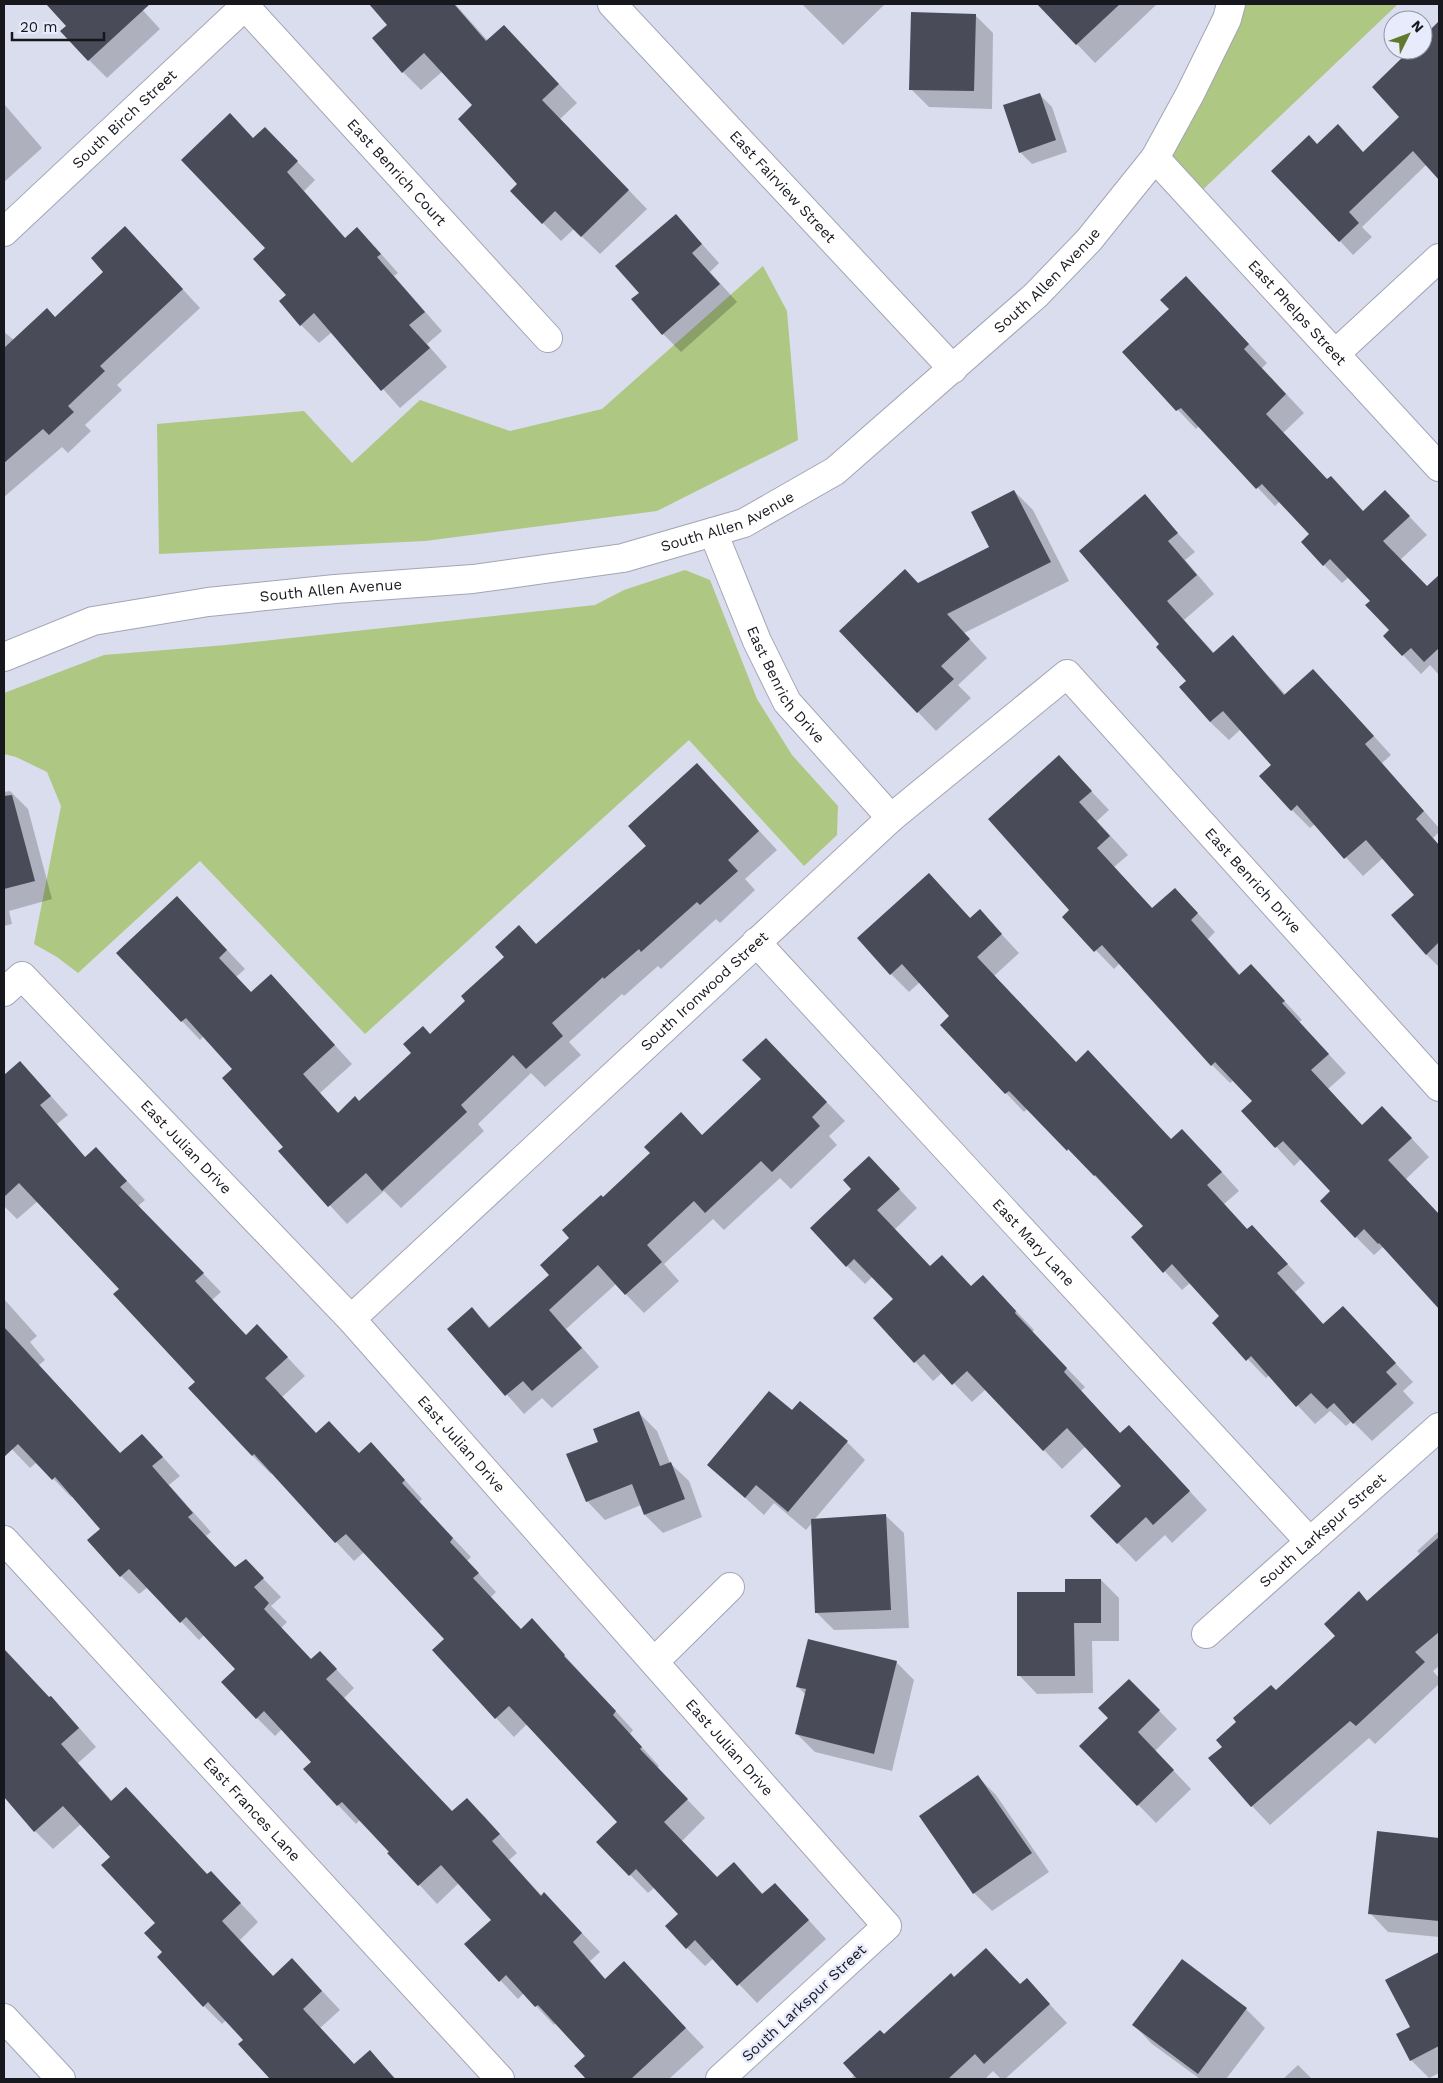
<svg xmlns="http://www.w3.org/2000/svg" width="1443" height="2083" font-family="'Work Sans',sans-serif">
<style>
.green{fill:#aec782}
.shadow{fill:#0003}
.building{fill:#494b58}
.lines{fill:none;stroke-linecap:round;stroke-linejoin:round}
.minor-casing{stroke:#a3a5b5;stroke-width:30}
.tertiary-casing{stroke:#a3a5b5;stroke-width:30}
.secondary-casing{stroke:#a3a5b5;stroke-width:30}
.minor{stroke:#fff;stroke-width:28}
.tertiary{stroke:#fff;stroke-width:28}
.secondary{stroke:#fff;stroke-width:28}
.labels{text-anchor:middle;stroke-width:5;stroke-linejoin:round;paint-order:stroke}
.street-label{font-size:15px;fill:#17181e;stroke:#e8ebfb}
</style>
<rect width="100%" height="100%" fill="#daddee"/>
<g class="green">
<polygon points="1231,4 1398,4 1193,199 1155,158"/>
<polygon points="763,266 787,311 798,440 657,511 425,541 159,554 157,424 304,411 352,463 420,400 510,431 602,409"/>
<polygon points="685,570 710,580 757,699 792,755 838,806 837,835 804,866 689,740 365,1034 200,861 78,973 57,957 34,944 61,806 47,772 16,757 4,754 4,693 104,655 226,645 595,605 624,590"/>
</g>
<g class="shadow">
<polygon points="47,4 139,4 138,5 160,29 107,78 89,60 68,26"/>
<polygon points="370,4 455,4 488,41 522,45 577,103 560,119 647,209 600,254 574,229 561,241 543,223 474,105 443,71 421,90 403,72 389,25"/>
<polygon points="802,4 885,4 843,45"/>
<polygon points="1039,4 1157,4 1095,63"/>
<polygon points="975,15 993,33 992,109 929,107 911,89"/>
<polygon points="1439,30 1439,176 1427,164 1362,227 1372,237 1353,255 1340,241 1318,145 1364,153 1401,117 1411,50 1423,50 1423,39 1432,36"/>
<polygon points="1040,95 1052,107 1067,152 1032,164 1020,152"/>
<polygon points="4,104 42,148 4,182"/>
<polygon points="254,139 283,147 315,180 304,191 346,239 375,247 398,273 394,276 442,331 427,344 447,367 400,408 332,332 319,343 301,325 267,248"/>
<polygon points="676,215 719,263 710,272 737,302 681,352 663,334 640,293"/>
<polygon points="143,246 200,308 117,385 122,390 85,425 91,431 68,453 62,447 4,497 4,332 14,340 55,318 105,272"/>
<polygon points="1186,277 1267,363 1262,368 1304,413 1283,433 1328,481 1363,512 1403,510 1427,535 1400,560 1427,588 1439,577 1439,675 1430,665 1421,674 1403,655 1390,630 1372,601 1349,577 1342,583 1324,565 1311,534 1280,501 1275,506 1199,426 1196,429 1123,352 1170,309"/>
<polygon points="1014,491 1033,510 1069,581 964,633 987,658 958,685 971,698 936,731 841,631 919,585 991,548"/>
<polygon points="1144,496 1195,552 1185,560 1214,594 1184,620 1214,653 1233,637 1286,695 1331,689 1391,755 1382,763 1439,828 1439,832 1433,838 1439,845 1439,967 1426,954 1416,895 1383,858 1363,876 1315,824 1310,828 1292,810 1273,765 1241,729 1229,740 1210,722 1188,681 1161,644"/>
<polygon points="1059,757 1109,810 1097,821 1128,855 1114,867 1153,909 1193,908 1215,932 1208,939 1240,975 1251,965 1302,1020 1299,1022 1346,1073 1328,1089 1362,1126 1400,1126 1429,1157 1406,1179 1439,1215 1439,1307 1383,1247 1374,1255 1356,1237 1332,1191 1301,1159 1294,1166 1243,1111 1253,1101 1234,1080 1230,1083 1212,1065 1120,963 1114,969 1064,917 1071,910"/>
<polygon points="715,783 777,850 745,879 755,890 720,923 716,919 661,969 658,966 624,996 622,994 569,1042 581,1055 545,1087 531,1073 478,1124 484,1131 401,1208 384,1191 347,1224 280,1151 285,1147 234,1069 204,1036 200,1040 182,1021 195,916 245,969 236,977 252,993 271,975 352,1064 320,1093 339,1114 360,1102 467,1001 506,958 519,927 537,945"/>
<polygon points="10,791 28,809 52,899 9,911 12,924 4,926 4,792"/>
<polygon points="929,874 971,919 980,911 1019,953 994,976 1076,1063 1172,1140 1201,1149 1239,1191 1224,1204 1248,1230 1270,1245 1305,1283 1295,1292 1324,1325 1343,1307 1413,1382 1403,1391 1414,1403 1372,1441 1352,1421 1346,1426 1330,1411 1315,1424 1269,1375 1266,1378 1213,1323 1221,1316 1190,1283 1182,1290 1133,1237 1144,1226 1028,1108 1024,1112 942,1025 951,1016 920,982 909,992 891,974"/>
<polygon points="766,1039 845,1121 829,1136 837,1145 791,1189 780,1178 724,1230 713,1219 664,1264 679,1281 644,1313 616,1284 566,1329 599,1367 552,1408 542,1398 524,1414 449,1329 472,1309 491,1328 551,1275 571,1238 603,1199 703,1136 763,1080"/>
<polygon points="20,1062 68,1115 57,1124 86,1158 114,1167 145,1200 138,1206 221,1292 212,1300 246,1336 275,1344 305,1376 282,1397 317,1434 359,1454 389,1462 422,1499 419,1502 471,1557 467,1561 496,1592 491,1597 521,1630 532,1620 633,1730 630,1734 659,1766 657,1768 705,1818 682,1841 718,1879 734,1864 763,1894 793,1903 826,1939 757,2003 714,1958 705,1966 687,1948 667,1926 680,1914 655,1887 648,1893 598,1842 618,1822 527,1724 514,1737 496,1718 434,1650 446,1639 364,1552 354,1561 272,1473 271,1474 253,1456 190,1388 197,1382 121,1289 38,1201 17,1219 4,1206 4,1077"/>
<polygon points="887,1176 917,1208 895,1229 930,1267 972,1287 1001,1295 1034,1330 1032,1332 1085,1387 1081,1391 1121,1434 1147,1445 1207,1510 1172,1543 1165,1535 1136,1562 1092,1516 1123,1486 1086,1446 1062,1469 986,1389 972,1402 943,1372 933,1381 875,1318 895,1299 873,1276 865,1284 847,1266"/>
<polygon points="4,1299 37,1336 30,1342 45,1360 39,1365 121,1454 142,1436 160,1454 180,1476 169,1485 211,1532 206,1536 236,1568 245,1560 281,1597 271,1606 287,1622 281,1628 311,1660 320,1652 354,1688 344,1698 452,1813 467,1799 485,1817 517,1853 509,1860 542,1896 562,1912 600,1952 590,1961 606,1980 624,1963 704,2047 669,2079 588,2079 576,2066 587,2056 556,2023 554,2025 524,1993 518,1999 466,1944 493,1920 459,1883 437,1904 360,1820 356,1824 304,1769 313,1762 282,1729 275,1736 257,1718 237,1669 204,1635 199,1640 148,1587 139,1594 121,1576 102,1529 73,1496 71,1497 37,1462 30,1468 4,1441"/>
<polygon points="792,1412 847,1442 865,1460 814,1520 885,1515 904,1533 909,1628 834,1630 816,1612 812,1523 806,1530 774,1503 764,1515 709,1465"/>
<polygon points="639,1413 657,1431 670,1463 689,1481 702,1517 663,1533 645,1515 641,1505 605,1520 587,1501"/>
<polygon points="1439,1531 1439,1666 1433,1671 1439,1678 1439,1684 1375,1744 1369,1738 1270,1825 1252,1806 1223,1747 1276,1692 1336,1636 1368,1602 1421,1555 1417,1551"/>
<polygon points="1101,1580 1119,1598 1119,1641 1092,1641 1093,1693 1037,1694 1019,1675 1067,1593"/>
<polygon points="4,1649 50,1698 51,1698 69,1716 96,1747 78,1763 112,1801 229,1891 258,1922 240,1940 274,1977 310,1978 340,2010 320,2028 355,2065 370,2052 396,2079 272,2079 239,2045 245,2040 226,2020 222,2024 204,2006 164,1952 157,1923 112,1857 81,1824 53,1849 35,1831 4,1795"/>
<polygon points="896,1662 914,1680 892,1771 815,1752 796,1733 806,1695 797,1686"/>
<polygon points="1129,1680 1177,1729 1155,1751 1191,1789 1156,1823 1081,1746 1110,1718"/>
<polygon points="978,1777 996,1795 1049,1872 992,1911 974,1893"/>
<polygon points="1378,1832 1439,1839 1439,1937 1388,1932 1370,1913"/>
<polygon points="986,1949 1021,1985 1027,1980 1067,2023 1005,2079 1001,2079 993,2071 985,2079 851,2079 884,2036 955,1979"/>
<polygon points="1439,1954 1439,2073 1429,2078 1411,2060 1412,2028 1387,1980"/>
<polygon points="1182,1961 1246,2009 1265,2028 1226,2079 1200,2079 1152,2044 1134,2025"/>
<polygon points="1298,2065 1312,2079 1283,2079"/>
</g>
<g class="building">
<polygon points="46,4 150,4 88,61 60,31 66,26"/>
<polygon points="369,4 454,4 486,41 504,25 559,84 542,100 629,190 581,237 555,211 542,224 510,191 517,184 458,119 472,105 424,53 402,73 372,38 387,25"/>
<polygon points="1037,4 1120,4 1076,45"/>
<polygon points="911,12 976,14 974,91 909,90"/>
<polygon points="1439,21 1439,180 1413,151 1349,212 1359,223 1339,242 1271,171 1309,135 1317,144 1338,124 1363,152 1399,117 1372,87 1410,50 1423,50 1423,37"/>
<polygon points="1040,93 1056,140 1019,153 1003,105"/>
<polygon points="230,113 253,138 265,127 298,161 287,172 345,238 357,227 381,254 377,257 425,312 409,325 430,348 381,391 314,313 300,326 279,301 286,295 253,259 265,248 181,160"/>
<polygon points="676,214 702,244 692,253 720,284 662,335 631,299 639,293 615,266"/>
<polygon points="125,226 183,289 100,366 105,371 68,406 74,412 49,435 43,429 4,463 4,348 47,308 55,317 103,272 91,258"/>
<polygon points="1186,276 1249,344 1244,349 1286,394 1266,414 1327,479 1331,476 1363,511 1385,490 1410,516 1383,541 1427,586 1439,575 1439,648 1424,662 1411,648 1402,656 1383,636 1389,630 1365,605 1370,601 1330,559 1323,566 1301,542 1309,534 1262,484 1256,489 1181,408 1176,411 1122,352 1169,309 1160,300"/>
<polygon points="1014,490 1051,562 947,614 970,639 941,666 954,679 917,713 839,631 905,569 918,583 989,547 971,512"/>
<polygon points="1145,494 1178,533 1168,541 1197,575 1167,601 1213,653 1233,635 1284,695 1313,669 1374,736 1365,744 1424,811 1416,819 1439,845 1439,942 1426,955 1391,915 1414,895 1366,840 1344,859 1297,805 1291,811 1259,776 1271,765 1223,711 1210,722 1179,687 1186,681 1156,647 1159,644 1079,551"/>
<polygon points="1059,755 1092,791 1079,802 1110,836 1097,848 1152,908 1175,888 1198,913 1191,920 1239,975 1251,964 1285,1001 1282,1003 1329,1054 1311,1070 1362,1125 1382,1106 1412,1138 1388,1160 1439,1214 1439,1309 1379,1243 1378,1244 1364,1229 1355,1238 1320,1201 1330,1191 1283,1141 1275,1148 1241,1111 1252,1101 1215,1062 1211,1066 1102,945 1094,952 1062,917 1069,910 988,819"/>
<polygon points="697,763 759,831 728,860 738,871 700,905 697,902 641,952 639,949 604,979 603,977 552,1023 563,1036 526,1069 513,1055 461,1105 467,1112 382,1191 366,1173 328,1207 278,1151 283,1147 222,1078 232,1069 186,1018 181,1022 116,953 177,896 227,950 219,958 251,992 271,974 335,1045 303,1074 338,1113 355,1096 359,1101 411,1053 403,1044 423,1026 430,1034 465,1001 461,996 504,957 495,947 519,925 536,944 646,846 628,826"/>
<polygon points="12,795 35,881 4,889 4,796"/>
<polygon points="929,873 970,918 980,909 1002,934 977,957 1076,1062 1088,1050 1171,1139 1182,1129 1222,1172 1207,1185 1247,1229 1252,1225 1288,1264 1277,1273 1323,1324 1343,1306 1396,1363 1386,1372 1397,1384 1353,1424 1334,1403 1327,1409 1311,1393 1296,1407 1251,1356 1246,1361 1212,1323 1219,1316 1172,1264 1163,1273 1131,1237 1143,1226 1095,1175 1094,1176 1068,1149 1067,1151 1009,1091 1005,1094 940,1025 949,1016 902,964 890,975 857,938"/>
<polygon points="766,1038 827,1102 812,1117 820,1126 772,1172 761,1161 705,1213 694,1201 647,1245 662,1262 625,1295 598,1265 549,1310 582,1348 532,1391 523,1381 505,1396 447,1329 472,1307 489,1328 549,1275 540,1265 569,1238 562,1230 601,1195 603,1197 650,1153 644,1147 681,1112 702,1135 761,1079 742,1060"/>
<polygon points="20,1061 51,1096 40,1105 85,1157 96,1147 127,1181 120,1187 204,1273 195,1281 246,1335 257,1324 288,1357 265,1378 316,1433 329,1421 359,1453 371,1442 405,1480 402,1483 453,1538 450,1542 479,1573 473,1578 521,1629 532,1618 565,1655 564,1656 616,1711 613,1715 642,1747 640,1749 688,1799 664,1822 717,1877 734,1862 762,1894 775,1883 809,1920 737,1986 695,1940 686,1949 665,1926 678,1914 636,1869 629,1876 596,1842 617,1822 509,1706 495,1719 432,1650 444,1639 346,1534 335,1543 254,1454 252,1456 188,1388 195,1382 113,1294 119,1289 19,1183 4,1197 4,1075"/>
<polygon points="869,1156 900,1189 877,1210 930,1266 942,1255 971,1286 983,1275 1016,1311 1015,1313 1067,1368 1064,1372 1120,1433 1129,1425 1190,1491 1153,1525 1146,1517 1117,1544 1090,1516 1121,1486 1067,1428 1043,1451 967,1371 952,1385 924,1354 914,1363 873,1318 893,1299 854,1259 846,1267 810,1228 851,1189 843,1180"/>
<polygon points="4,1327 120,1453 142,1434 163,1457 152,1466 193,1513 188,1517 235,1567 246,1559 264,1578 254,1587 269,1603 264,1609 311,1659 320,1651 337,1669 326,1679 452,1811 467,1798 500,1834 492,1841 541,1896 544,1892 582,1933 573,1942 605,1979 624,1961 686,2028 631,2079 586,2079 574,2066 585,2056 538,2005 535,2007 506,1975 499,1982 464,1944 491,1920 441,1865 418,1886 387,1853 389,1852 342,1802 337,1806 303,1769 311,1762 264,1711 256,1719 221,1682 235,1669 186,1617 180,1623 129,1569 120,1577 87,1540 100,1529 55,1477 52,1480 18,1444 4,1457"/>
<polygon points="769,1391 792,1410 800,1401 848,1441 788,1512 756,1485 745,1498 707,1465"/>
<polygon points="639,1411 660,1466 671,1462 685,1499 644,1515 632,1484 586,1502 566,1454 598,1442 593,1429"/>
<polygon points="886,1514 891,1610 815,1613 811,1519"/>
<polygon points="1439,1537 1439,1632 1415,1652 1425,1662 1356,1726 1350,1721 1251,1807 1208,1758 1222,1747 1216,1740 1236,1722 1233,1718 1271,1685 1276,1690 1335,1636 1324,1624 1359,1591 1367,1601"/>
<polygon points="1065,1579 1101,1579 1101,1623 1074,1623 1075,1676 1017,1676 1017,1592 1065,1592"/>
<polygon points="808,1639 897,1661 874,1754 795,1734 806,1689 796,1687"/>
<polygon points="4,1649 49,1697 51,1696 79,1728 61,1744 111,1801 126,1787 207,1874 211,1871 241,1903 222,1921 273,1976 292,1958 322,1991 303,2009 354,2064 370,2050 395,2079 270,2079 238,2044 243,2040 208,2002 203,2007 157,1957 162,1952 144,1933 155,1923 101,1865 110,1857 63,1806 34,1832 4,1797"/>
<polygon points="1129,1679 1160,1710 1138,1732 1174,1770 1137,1806 1079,1746 1108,1718 1098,1708"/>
<polygon points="978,1775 1032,1853 973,1894 919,1816"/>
<polygon points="1377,1831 1439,1838 1439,1921 1368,1914"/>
<polygon points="986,1948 1020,1984 1027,1978 1050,2004 984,2064 975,2054 948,2079 857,2079 843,2063 880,2030 884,2034 951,1973 954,1977"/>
<polygon points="1439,1952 1439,2046 1410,2061 1396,2034 1410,2027 1385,1980"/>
<polygon points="1182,1959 1247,2008 1198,2074 1132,2025"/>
</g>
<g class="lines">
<defs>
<g id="minor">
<path id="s1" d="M243,4l305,334"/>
<path id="s2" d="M612,4l341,365"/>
<path id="s3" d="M1155,158l284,309"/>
<path id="s4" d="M4,232l241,-226"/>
<polyline points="1335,354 1439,258"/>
<path id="s5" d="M713,532l44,109 30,61 104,116"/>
<path id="s6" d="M756,942l554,600"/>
<path id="s7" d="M4,992l18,-16 329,343 536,607 -167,153"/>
<path id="s8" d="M351,1319l540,-501 176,-144 372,413"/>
<path id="s9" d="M4,1540l496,539"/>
<path id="s10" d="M1206,1634l233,-207"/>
<polyline points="654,1662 730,1587"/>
</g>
<g id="tertiary">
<path id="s11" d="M4,657l89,-36 115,-19 127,-13 138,-10 150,-21 121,-35 91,-52 201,-176 53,-55 66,-82 35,-64 37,-75 4,-15"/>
</g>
<polyline id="secondary" points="4,2018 61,2079"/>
</defs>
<use href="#minor" class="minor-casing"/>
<use href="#tertiary" class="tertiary-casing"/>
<use href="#secondary" class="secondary-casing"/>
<use href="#minor" class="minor"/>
<use href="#tertiary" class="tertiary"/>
<use href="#secondary" class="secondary"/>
</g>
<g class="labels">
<g class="street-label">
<text dy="5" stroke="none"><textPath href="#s4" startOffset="165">South Birch Street</textPath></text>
<text dy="5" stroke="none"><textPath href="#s1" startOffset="228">East Benrich Court</textPath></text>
<text dy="5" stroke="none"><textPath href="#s2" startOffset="250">East Fairview Street</textPath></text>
<text dy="5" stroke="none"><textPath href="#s11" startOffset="1146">South Allen Avenue</textPath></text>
<text dy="5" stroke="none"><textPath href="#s3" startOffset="210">East Phelps Street</textPath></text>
<text dy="5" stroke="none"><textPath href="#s11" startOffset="741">South Allen Avenue</textPath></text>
<text dy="5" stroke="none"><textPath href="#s11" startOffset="336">South Allen Avenue</textPath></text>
<text dy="5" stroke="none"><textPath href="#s5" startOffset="170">East Benrich Drive</textPath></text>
<text dy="5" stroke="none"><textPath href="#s8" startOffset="1242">East Benrich Drive</textPath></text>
<text dy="5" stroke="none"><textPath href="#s8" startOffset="482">South Ironwood Street</textPath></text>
<text dy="5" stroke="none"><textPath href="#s7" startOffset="261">East Julian Drive</textPath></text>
<text dy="5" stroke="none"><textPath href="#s6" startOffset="409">East Mary Lane</textPath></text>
<text dy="5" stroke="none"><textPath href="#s7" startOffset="666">East Julian Drive</textPath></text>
<text dy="5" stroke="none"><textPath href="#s10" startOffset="156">South Larkspur Street</textPath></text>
<text dy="5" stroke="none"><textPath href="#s7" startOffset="1071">East Julian Drive</textPath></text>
<text dy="5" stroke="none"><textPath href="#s9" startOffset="366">East Frances Lane</textPath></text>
<text transform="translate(804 2003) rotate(-43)" y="5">South Larkspur Street</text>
</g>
</g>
<rect width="1443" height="2083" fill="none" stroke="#17181e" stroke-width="10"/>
<g transform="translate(1408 35) rotate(48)"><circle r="24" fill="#e8ebfb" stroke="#9497a3"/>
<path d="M0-4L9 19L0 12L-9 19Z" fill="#61792c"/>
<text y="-8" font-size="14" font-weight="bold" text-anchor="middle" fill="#17181e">N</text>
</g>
<path d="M12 32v8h92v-8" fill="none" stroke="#17181e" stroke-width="2.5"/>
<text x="20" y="32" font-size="15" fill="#17181e" stroke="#e8ebfb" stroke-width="4" paint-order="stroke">20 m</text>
</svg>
